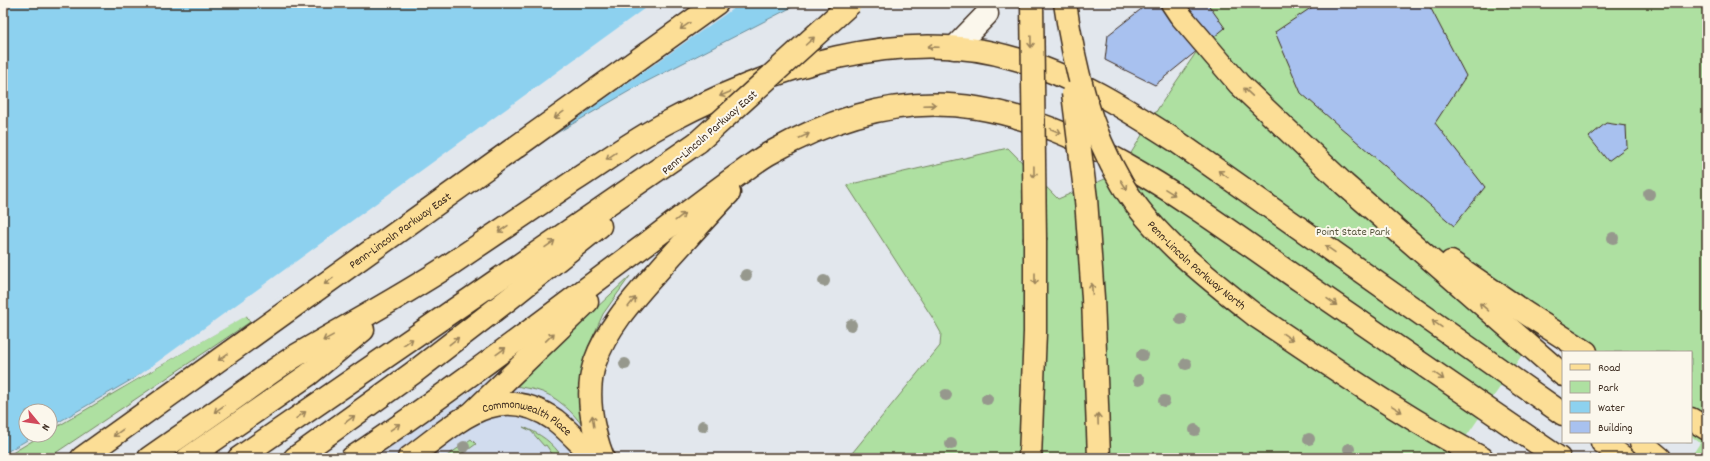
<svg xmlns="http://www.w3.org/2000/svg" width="1710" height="461" font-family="Dekko,sans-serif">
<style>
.built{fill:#d1dcee}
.green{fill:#aee0a1;stroke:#748560;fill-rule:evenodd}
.water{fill:#8dd1ef;stroke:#6c8e9b}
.pier{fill:#e2e7ed}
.building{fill:#a8c1ef;stroke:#3b2a1e}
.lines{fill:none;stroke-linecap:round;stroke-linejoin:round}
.minor-casing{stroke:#3b2a1e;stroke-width:25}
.major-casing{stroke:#3b2a1e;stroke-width:25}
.highway-casing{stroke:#3b2a1e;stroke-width:25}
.minor{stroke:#fbf7ec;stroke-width:22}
.major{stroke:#fcde96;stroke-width:22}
.highway{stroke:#fcde96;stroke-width:22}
.highway-bridge-casing{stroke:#3b2a1e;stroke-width:25;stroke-linecap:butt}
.highway-bridge{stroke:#fcde96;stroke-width:22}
.tree{fill:#96988d}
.oneway{stroke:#9c845a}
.labels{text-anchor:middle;stroke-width:4;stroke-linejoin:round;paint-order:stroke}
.street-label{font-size:12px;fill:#3b2a1e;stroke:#fbf7ec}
.park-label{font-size:12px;fill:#58583f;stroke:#fbf7ec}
</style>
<rect width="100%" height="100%" fill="#e2e7ed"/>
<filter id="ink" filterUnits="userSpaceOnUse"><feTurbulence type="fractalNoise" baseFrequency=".025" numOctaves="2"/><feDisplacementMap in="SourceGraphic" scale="8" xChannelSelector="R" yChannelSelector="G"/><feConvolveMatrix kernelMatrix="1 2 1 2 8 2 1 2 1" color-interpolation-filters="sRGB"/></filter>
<g filter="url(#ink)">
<polygon class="built" points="530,350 602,458 374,458"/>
<g class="green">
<path d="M1201,3h506v455h-859l92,-112 1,-13 -9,-16 -85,-132 161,-37 50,51 61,-26 40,-66 53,-78zM1563,352h128v90h-128z"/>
<path d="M630,276l-27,38 -15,34 -5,20 1,60c-11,-16 -28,-33 -48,-38 -7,-2 -15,-2 -21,-5z"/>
<polygon points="246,315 250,322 48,458 4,458 42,435 50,435 50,431"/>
<path d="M523,427c18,7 29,15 40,31h-8l-9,-13 -2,1 -13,-15z"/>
<polygon points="471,439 476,444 457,458 444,458"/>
</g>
<polygon class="water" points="3,3 800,3 638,86 50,427 50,411 26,411 26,435 36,435 3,454"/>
<g class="pier">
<polygon points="652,3 741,3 537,147 120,389"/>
<polygon points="1537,333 1567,352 1563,352 1563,442 1691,442 1691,436 1700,443 1690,458 1458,458 1455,456 1455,453"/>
</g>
<g class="building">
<polygon points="1149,3 1207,3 1225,28 1155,85 1105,60 1108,35"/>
<polygon points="1318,3 1428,3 1466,76 1435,123 1485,187 1454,226 1301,93 1275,32"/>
<polygon points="1606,123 1626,126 1627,147 1608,161 1589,137"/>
</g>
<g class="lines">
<defs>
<polyline id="minor" points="954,48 987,14"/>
<g id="major">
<path id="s1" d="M409,458c47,-34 87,-79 146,-38 14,11 27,26 40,38"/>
</g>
<g id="highway">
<polyline points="1172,3 1180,15 1239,84 1344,184 1563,375"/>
<polyline points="1086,199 1093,298 1099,458"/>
<polyline points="1451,262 1527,314 1586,352"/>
<path d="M1256,316c74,49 147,101 226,142"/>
<polyline points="472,413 587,302"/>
<polyline points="1691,419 1707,429"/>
<polyline points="1602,442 1624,458"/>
<polyline points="1641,442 1660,458"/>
<path id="s2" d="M82,458l635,-455"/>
<path d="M149,458c32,-22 64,-44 96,-67 17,-12 34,-25 52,-36 51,-30 102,-57 151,-89 42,-28 84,-57 126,-85 31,-20 61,-42 94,-59 101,-54 234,-98 348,-63 58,17 109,49 160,82l387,273"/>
<polyline points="188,458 308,375 363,330"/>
<polyline points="239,458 698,142"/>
<polyline points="295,458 413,373 509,299 600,226"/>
<path d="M352,458c100,-67 197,-142 294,-214 32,-24 63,-49 96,-72 10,-7 20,-15 30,-20 62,-35 133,-56 205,-44 117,19 228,107 324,173 86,59 172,118 258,177"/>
<path d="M603,458c-11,-28 -18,-66 -8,-96 13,-38 44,-69 70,-99 21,-23 42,-47 64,-70"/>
<polyline points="1030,458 1035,332 1035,240"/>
</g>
</defs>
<use href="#minor" class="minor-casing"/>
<use href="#major" class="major-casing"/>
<use href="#highway" class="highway-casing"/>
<use href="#minor" class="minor"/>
<use href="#major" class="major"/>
<use href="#highway" class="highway"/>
<defs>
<g id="highway-bridge">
<polyline points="1032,3 1035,240"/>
<path id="s3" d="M1065,3c9,63 24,125 57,181 30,51 88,96 134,132"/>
<polyline points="1073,93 1086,199"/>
<polyline points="698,142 851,3"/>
</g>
</defs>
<use href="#highway-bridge" class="highway-bridge-casing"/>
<use href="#highway-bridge" class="highway-bridge"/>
</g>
<g class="tree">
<circle cx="1649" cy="194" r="6"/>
<circle cx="1613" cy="238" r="6"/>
<circle cx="746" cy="275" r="6"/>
<circle cx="824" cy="281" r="6"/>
<circle cx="1181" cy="319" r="6"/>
<circle cx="851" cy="325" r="6"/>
<circle cx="1142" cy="355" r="6"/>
<circle cx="625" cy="364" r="6"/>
<circle cx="1186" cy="364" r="6"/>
<circle cx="1139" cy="380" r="6"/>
<circle cx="946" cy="395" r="6"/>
<circle cx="987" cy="399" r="6"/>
<circle cx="1164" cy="401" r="6"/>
<circle cx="703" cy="426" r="6"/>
<circle cx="1195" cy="430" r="6"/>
<circle cx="1309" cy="439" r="6"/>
<circle cx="951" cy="444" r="6"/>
<circle cx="464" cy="447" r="6"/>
<circle cx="1349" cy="449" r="6"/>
</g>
<defs><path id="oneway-shaft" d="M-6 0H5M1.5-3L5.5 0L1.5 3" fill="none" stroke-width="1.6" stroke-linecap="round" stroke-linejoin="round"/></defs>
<g class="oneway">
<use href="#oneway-shaft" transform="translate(685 26) rotate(145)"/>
<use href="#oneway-shaft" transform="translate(810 41) rotate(-42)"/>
<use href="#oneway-shaft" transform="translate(1031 42) rotate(89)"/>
<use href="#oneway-shaft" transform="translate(933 47) rotate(-178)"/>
<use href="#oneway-shaft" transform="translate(1248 92) rotate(-137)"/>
<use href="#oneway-shaft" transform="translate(725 94) rotate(157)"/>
<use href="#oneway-shaft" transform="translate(930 105) rotate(-2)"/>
<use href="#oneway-shaft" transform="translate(559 115) rotate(144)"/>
<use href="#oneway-shaft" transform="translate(1056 131) rotate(23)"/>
<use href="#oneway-shaft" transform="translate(804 136) rotate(-25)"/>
<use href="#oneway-shaft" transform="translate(611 156) rotate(146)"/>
<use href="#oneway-shaft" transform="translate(1034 172) rotate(89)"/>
<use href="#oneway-shaft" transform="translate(1223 174) rotate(-145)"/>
<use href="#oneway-shaft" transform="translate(1124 185) rotate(57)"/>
<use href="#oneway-shaft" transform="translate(1170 192) rotate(32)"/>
<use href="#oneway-shaft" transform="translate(680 217) rotate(-38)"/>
<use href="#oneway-shaft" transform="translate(503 229) rotate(146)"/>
<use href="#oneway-shaft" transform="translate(550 244) rotate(-35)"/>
<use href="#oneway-shaft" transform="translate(1330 249) rotate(-145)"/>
<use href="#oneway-shaft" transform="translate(1035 279) rotate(90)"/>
<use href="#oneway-shaft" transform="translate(329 281) rotate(144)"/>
<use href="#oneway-shaft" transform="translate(1092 289) rotate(-94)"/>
<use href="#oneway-shaft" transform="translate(632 302) rotate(-51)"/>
<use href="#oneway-shaft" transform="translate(1332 302) rotate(35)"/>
<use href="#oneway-shaft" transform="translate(1484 307) rotate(-139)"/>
<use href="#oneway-shaft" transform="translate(1437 324) rotate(-145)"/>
<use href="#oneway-shaft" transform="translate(550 337) rotate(-44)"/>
<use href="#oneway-shaft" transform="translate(1288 337) rotate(34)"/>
<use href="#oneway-shaft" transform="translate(328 338) rotate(151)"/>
<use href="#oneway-shaft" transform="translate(454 341) rotate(-38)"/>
<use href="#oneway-shaft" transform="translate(408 342) rotate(-34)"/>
<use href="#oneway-shaft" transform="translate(501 351) rotate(-36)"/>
<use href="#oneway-shaft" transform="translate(223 357) rotate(144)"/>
<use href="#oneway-shaft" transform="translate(1439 376) rotate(35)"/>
<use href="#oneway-shaft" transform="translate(219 409) rotate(145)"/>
<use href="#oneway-shaft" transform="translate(1397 409) rotate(32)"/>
<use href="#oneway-shaft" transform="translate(301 415) rotate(-35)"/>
<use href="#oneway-shaft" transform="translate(350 419) rotate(-36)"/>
<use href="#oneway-shaft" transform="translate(1098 419) rotate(-92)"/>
<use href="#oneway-shaft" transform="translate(593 421) rotate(-98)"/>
<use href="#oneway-shaft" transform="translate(395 427) rotate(-35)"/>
<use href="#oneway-shaft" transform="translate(118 433) rotate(144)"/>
</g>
</g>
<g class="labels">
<g class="street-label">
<text transform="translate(709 132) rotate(-41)" y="4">Penn-Lincoln Parkway East</text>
<text dy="4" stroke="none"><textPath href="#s2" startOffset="391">Penn-Lincoln Parkway East</textPath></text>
<text dy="4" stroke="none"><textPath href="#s3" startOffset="302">Penn-Lincoln Parkway North</textPath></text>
<text dy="4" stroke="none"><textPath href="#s1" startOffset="137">Commonwealth Place</textPath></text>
</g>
<g class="park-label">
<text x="1353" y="235">Point State Park</text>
</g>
</g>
<rect width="1710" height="461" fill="none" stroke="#fbf7ec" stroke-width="16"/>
<rect x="8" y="8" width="1694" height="445" fill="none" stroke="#3b2a1e" stroke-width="1.5" filter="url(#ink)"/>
<rect x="1562" y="351" width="130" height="92" fill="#fbf7ec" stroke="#aea59a"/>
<rect x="1570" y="364" width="20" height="6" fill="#fcde96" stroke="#aea59a"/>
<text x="1598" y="371" font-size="12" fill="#3b2a1e">Road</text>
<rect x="1570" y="381" width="20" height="12" fill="#aee0a1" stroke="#aea59a"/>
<text x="1598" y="391" font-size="12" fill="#3b2a1e">Park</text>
<rect x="1570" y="401" width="20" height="12" fill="#8dd1ef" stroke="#aea59a"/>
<text x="1598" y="411" font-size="12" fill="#3b2a1e">Water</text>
<rect x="1570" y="421" width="20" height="12" fill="#a8c1ef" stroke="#aea59a"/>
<text x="1598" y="431" font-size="12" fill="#3b2a1e">Building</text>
<g transform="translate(38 423) rotate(119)"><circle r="19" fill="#fbf7ec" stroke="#aea59a"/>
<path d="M0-3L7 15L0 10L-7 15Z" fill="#d1495b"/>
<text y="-6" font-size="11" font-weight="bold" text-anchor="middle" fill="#3b2a1e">N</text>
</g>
</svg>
